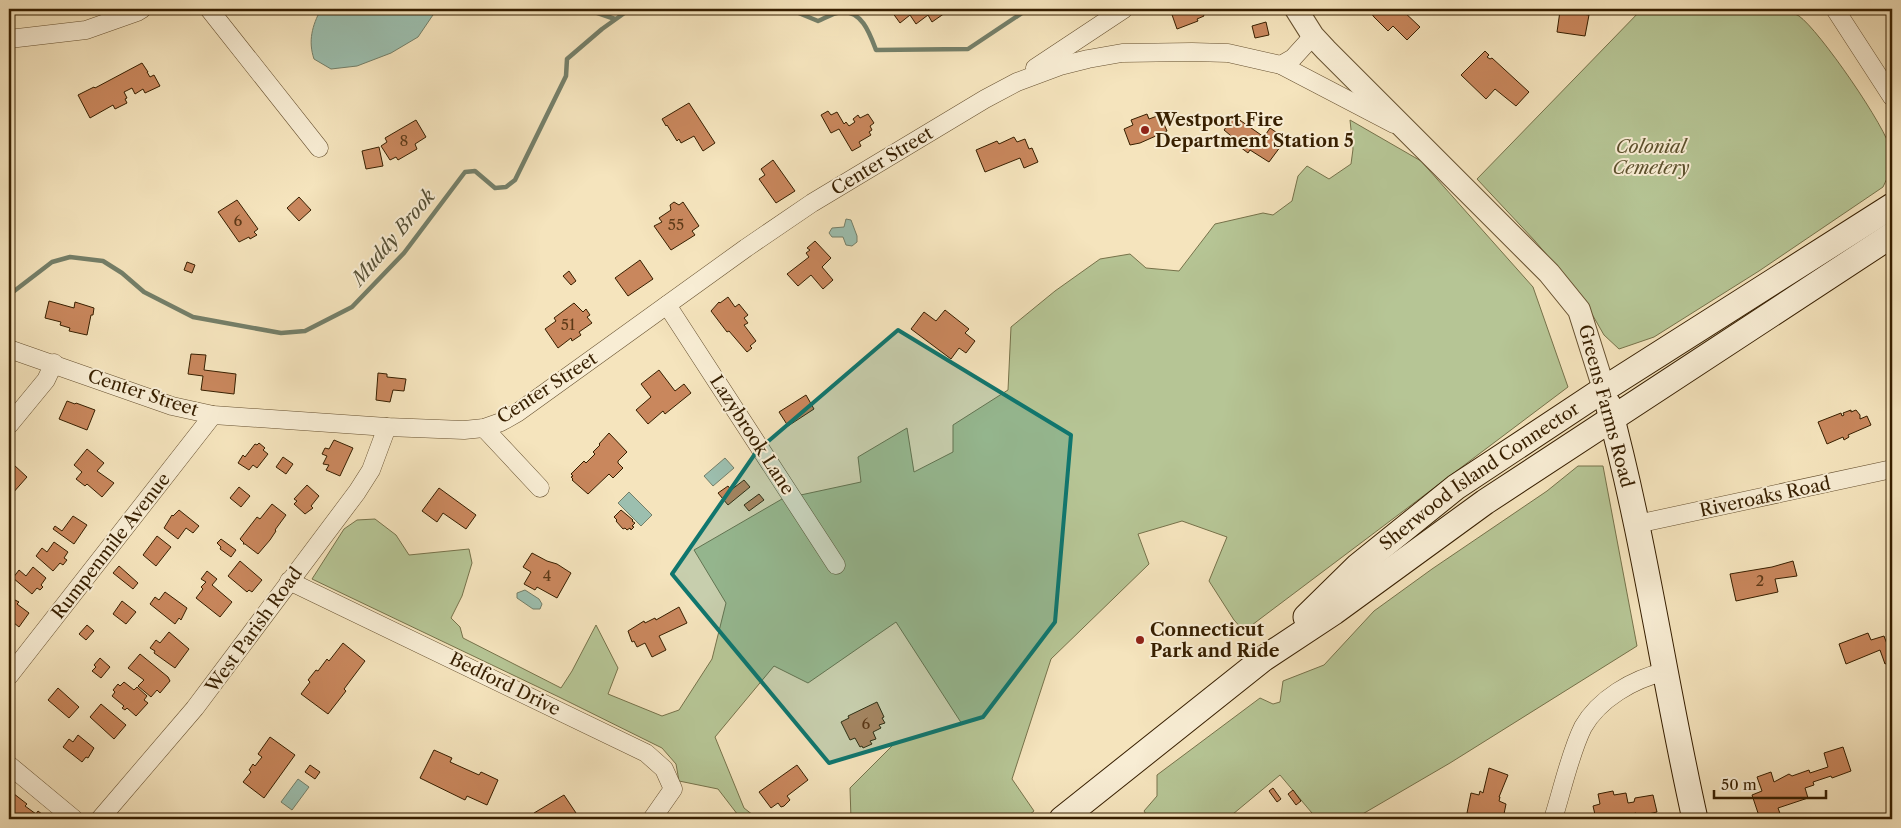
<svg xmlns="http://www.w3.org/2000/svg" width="1901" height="828" font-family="'Libre Caslon Text',serif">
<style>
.green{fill:#b6c595;stroke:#76724a}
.water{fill:#9cbfaf;stroke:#747f69}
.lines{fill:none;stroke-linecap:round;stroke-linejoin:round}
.stream{stroke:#747f69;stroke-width:4.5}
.building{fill:#c9875d;stroke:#371f00}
.minor-casing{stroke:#66502f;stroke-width:19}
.tertiary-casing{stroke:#66502f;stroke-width:24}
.secondary-casing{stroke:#371f00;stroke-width:27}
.minor{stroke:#f8edd4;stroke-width:18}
.tertiary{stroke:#f8edd4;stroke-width:22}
.secondary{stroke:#f8edd4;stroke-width:25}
.marked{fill:#0f766e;fill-opacity:0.2;stroke:#0f766e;stroke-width:4;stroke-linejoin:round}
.poi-dot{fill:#8f2418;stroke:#f8edd4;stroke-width:2}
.labels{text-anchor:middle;stroke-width:4;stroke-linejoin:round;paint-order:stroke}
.number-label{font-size:15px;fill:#5c3917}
.poi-label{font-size:18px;font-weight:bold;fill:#371f00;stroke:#f8edd4;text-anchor:start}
.park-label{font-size:18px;font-style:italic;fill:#5d512d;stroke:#f8edd4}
.street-label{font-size:18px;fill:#371f00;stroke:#f8edd4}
.water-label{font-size:19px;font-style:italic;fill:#554f35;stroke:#f8edd4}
</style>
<rect width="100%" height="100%" fill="#f5e4bd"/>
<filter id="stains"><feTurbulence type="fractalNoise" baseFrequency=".004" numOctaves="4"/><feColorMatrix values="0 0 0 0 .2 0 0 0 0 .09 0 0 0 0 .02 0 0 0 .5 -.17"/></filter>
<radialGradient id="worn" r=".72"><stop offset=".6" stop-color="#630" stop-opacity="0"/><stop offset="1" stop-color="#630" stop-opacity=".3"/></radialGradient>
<g class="green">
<path d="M1642,9h140c5,2 12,4 17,7 20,14 88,112 92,135 3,15 -2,23 -8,36l-124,84 -105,66 -35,12 -15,-14 -23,-40 -46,-54 -58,-62z"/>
<polygon points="1350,120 1421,161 1533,287 1568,387 1244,631 1234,620 1209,581 1227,537 1182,521 1138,534 1149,564 1051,659 1012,779 1034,811 1024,819 851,819 850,788 895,743 962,724 896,622 808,683 774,666 715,737 744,808 758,819 741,819 718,789 679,781 676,764 662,748 559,697 312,579 344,529 357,520 375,519 396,535 409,555 469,549 472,563 462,596 451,618 460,627 463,638 561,688 572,671 596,625 618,668 608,694 662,716 679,710 712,659 726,603 694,550 782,499 861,482 858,457 907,428 914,472 953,452 953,425 1008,390 1011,327 1055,291 1100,259 1130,254 1146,268 1179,271 1215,224 1263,213 1273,215 1292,201 1298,176 1307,166 1329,179 1351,164 1353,149"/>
<polygon points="1578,466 1603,466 1637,646 1450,763 1354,819 1317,819 1280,775 1227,819 1149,819 1144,811 1157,796 1157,775 1260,698 1273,704 1280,702 1283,681 1324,665 1374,611 1432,569 1547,491"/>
</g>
<g class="water">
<path d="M321,9h116l-19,28 -27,16 -34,13 -26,3 -17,-10c-6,-18 -2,-33 7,-50z"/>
<polygon points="846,219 851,220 857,236 857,242 852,246 846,245 843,237 832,237 829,233 832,228 844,227"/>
<polygon points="725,458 734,468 713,486 704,476"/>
<polygon points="629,492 652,515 641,526 618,503"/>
<polygon points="525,590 539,599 542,604 540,609 533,609 517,598 517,593"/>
<polygon points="298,779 309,787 292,810 281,802"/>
</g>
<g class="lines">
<g class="stream">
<polyline points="586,9 615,19"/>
<path d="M789,9l29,12c7,-3 15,-8 23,-9 21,-2 29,22 35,38l92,-1 60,-40"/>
<polyline points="9,295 52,262 70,257 103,261 122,273 144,292 193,317 281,333 305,331 352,307 404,253 465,172 475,171 495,188 506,187 515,180 566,76 567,59 602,29 630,9"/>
</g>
</g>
<g class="building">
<polygon points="896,9 941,9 945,13 932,22 928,15 916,24 910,15 900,23 892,12"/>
<polygon points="1170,9 1201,9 1204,16 1197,19 1198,21 1177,29"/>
<polygon points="1368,9 1401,9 1420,27 1407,40 1393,26 1388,31 1374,17"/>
<polygon points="1560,11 1589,15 1585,36 1557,32"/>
<polygon points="1266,22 1269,35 1255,38 1252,26"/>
<polygon points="1485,51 1489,55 1487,57 1490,59 1492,58 1529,92 1516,106 1495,89 1486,99 1461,75"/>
<polygon points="142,63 148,72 147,72 150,77 154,75 160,86 145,93 143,89 135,94 132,88 124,92 127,98 125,99 127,103 115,109 113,105 90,118 78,95 94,87 95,88"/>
<polygon points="689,103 715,143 703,151 694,136 681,143 679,139 677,141 667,125 666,126 662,119"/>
<polygon points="828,111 831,115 837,112 844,124 846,122 849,126 855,122 853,119 858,115 860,118 868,114 874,123 870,126 872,130 869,132 871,135 859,142 861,146 852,151 839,129 831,133 821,115"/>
<polygon points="1147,114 1149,119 1160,115 1167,131 1140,143 1130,145 1124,129 1133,125 1131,120"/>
<polygon points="1234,116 1264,137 1270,128 1286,139 1269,162 1250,150 1248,153 1236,144 1236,140 1224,130"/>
<polygon points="416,120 426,137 415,144 417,149 398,160 396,157 390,160 381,146 387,142 385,138"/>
<polygon points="1014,137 1017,142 1025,139 1029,149 1032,148 1038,162 1024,168 1020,158 985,172 976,150 997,141 999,144"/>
<polygon points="379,147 383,166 366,169 362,151"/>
<polygon points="773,160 795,191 776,203 759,179 765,175 761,169"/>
<polygon points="299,197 311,210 299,221 287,208"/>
<polygon points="237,200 258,229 254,232 257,235 250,239 249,237 239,242 218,212"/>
<polygon points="674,202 679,205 683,202 699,226 692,231 695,235 671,250 654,226 662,222 659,218 671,210 670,205"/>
<polygon points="815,241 831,258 822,267 833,280 823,289 811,275 798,286 787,274 809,257 806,253 810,250 807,248"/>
<polygon points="640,260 653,279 628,296 615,278"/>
<polygon points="187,262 195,265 192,273 184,270"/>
<polygon points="569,271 576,281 571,285 563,276"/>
<polygon points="728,297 735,307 739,304 748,315 744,318 748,323 744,325 756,341 750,346 752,348 747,352 729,331 727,332 711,311 719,302 720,303"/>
<polygon points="49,301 74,308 75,302 94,308 93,315 91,315 87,335 69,331 70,328 60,325 61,322 45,318"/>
<polygon points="574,303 583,312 586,309 590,315 587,317 592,323 579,332 581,335 572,341 571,338 558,348 545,329 556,321 554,318"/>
<polygon points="945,310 969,329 965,333 975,341 966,353 959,348 951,359 911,329 924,312 936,321"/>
<polygon points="191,354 206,355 204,370 236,374 234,394 201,390 203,376 188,374"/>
<polygon points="659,370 675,391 684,384 691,393 665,414 663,411 648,424 636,410 651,397 641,384"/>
<polygon points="378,373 387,374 387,377 406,379 404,391 393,390 390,402 376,400"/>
<polygon points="806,395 814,409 788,426 779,412"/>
<polygon points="67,401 75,404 76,403 95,410 87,430 59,419"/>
<polygon points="1851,410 1851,412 1856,410 1860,415 1860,419 1867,416 1871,425 1848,435 1849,437 1844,440 1843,437 1827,444 1818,422 1841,413 1842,416 1844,415 1843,413"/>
<polygon points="609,433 627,452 618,461 618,463 623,468 613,478 609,474 588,494 572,480 573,479 571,477 573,476 571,474 584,461 586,463 595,454 593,452 600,445 599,444"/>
<polygon points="334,440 353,448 340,476 326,470 329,465 323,464 327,456 322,454 325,448 329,449"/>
<polygon points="259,443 265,448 263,450 268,454 257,468 253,465 249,470 238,463 243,455 245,457 255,444 257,445"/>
<polygon points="87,449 104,463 97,471 114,483 102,497 87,484 85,486 76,479 82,472 74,465"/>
<polygon points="283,457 293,464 286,474 276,467"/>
<polygon points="14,465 27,477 12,494 9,491 9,471"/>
<polygon points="744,480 750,487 728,505 718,493 728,486 731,490"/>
<polygon points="307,485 319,496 311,506 313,508 305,514 294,504 297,501 294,499"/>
<polygon points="239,487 250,496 241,507 230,498"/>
<polygon points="439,488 476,515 466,529 443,513 437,522 422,511"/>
<polygon points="759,494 764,500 749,511 744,505"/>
<polygon points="272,504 286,515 275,530 276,531 270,540 258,554 245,544 243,544 244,543 240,539 257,517 260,519"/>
<polygon points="179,510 199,526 193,533 186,528 178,539 164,528 172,515 173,516"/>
<polygon points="621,510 633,520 632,521 635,523 632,526 634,527 631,530 630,528 627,530 625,528 623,529 616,521 617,520 614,517"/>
<polygon points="73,516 87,525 74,544 53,529 55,526 62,531"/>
<polygon points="157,536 171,547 156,566 143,555"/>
<polygon points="221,539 236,550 231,557 220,549 221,547 217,543"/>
<polygon points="54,542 68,552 64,558 67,560 63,565 60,563 53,571 36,556 42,548 47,552"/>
<polygon points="532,553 547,561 557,564 571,573 557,598 537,587 535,590 524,584 531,572 523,567"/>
<polygon points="240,561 262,580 252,592 249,590 247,592 228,576"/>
<polygon points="1793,561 1797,576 1775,579 1778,592 1736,601 1730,574 1772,567"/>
<polygon points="119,566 138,583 133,589 113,573"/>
<polygon points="33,567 46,578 41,585 43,587 40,590 37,588 32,594 13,578 19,570 26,576"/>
<polygon points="207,571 217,579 212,585 232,602 220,617 196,598 203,589 201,587 206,582 201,579"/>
<polygon points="165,592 187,608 181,620 179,618 175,624 150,604 155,597 159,600"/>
<polygon points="9,597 19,602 17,604 29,613 19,627 9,619"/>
<polygon points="122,601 136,612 126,624 113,614"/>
<polygon points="679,607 687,623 659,636 666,650 652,657 645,643 637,647 634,641 632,642 628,631 644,621 645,623 655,618 656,620"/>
<polygon points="87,625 94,631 86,640 79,634"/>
<polygon points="169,632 189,649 175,668 154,653 155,651 150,648 156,640 160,643"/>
<polygon points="1868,633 1871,640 1884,636 1887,644 1892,643 1892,661 1885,664 1880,650 1846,664 1839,644"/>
<polygon points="343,643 365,661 344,689 346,691 328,714 301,694 310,682 308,680 316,670 318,671 327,659 329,661"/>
<polygon points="140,654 168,677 170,681 160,693 157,690 151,697 138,686 144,680 128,668"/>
<polygon points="100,658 110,667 101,678 92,671 96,667 94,665"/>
<polygon points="124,682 134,690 137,687 147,696 144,700 148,703 136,716 127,708 125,710 122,708 124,706 112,696 115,692 113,690 118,684 120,686"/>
<polygon points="58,688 79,707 69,718 48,700"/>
<polygon points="877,702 884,717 882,718 885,723 879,725 881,728 873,732 876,739 870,741 872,744 863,748 862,746 860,747 855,738 850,740 841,722 849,718 848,716"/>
<polygon points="101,704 126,725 114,739 90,717"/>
<polygon points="78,735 94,748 88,758 86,757 82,762 63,747 69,739 73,742"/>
<polygon points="270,737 295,755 264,798 243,782 251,772 249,770 253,764 255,766 262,757 258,754"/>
<polygon points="1843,747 1851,771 1832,778 1831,776 1813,782 1814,785 1805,788 1808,798 1778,808 1782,819 1760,819 1752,795 1762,791 1757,777 1771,772 1774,782 1789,774 1792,776 1809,770 1810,773 1828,767 1824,753"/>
<polygon points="434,750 452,758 450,762 479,775 481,772 498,780 487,805 467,796 465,800 420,778"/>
<polygon points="310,765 320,772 315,779 305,772"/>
<polygon points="797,765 808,780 787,796 790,800 784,806 781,807 778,803 771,808 759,792"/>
<polygon points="1489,768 1508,775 1499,797 1500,797 1499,801 1506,804 1504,814 1508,816 1507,819 1481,819 1481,817 1467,813 1471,793 1479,795 1480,791 1483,793"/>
<polygon points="1273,788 1281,799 1277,802 1269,791"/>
<polygon points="9,790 27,804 25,806 36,814 38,811 43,815 40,819 9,819"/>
<polygon points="1293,790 1301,801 1296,805 1288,794"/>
<polygon points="1613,791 1614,795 1626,793 1628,803 1634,802 1635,798 1653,795 1657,812 1639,816 1636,813 1625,816 1626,819 1596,819 1593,806 1600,804 1598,794"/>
<polygon points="564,795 580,819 538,819 534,813"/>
</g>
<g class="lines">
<defs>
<g id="minor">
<polyline points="209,9 319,148"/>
<polyline points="1835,9 1892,97"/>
<polyline points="9,39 86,30 137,12 142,9"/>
<polyline points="1281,65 1293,58 1313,36"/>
<polyline points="1035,68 1124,9"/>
<polyline points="667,305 836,565"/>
<polyline points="9,349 172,406 213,415 387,427 464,430 484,428 501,422 517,413 746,248 812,203 985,99 1017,82 1060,66 1088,59 1122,53 1192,52 1228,53 1281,65 1394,124"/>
<polyline points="9,425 46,380 54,363"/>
<polyline points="484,428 540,488"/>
<polyline points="1637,524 1892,469"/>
<polyline points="289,581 646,753 664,769 673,789 652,819"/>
<polyline points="9,676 213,415"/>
<polyline points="9,765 74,819"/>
<polyline points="100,819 195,708 357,492 371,470 387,427"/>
<path d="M1553,819c9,-28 17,-66 30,-92 16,-28 50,-48 81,-55"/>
</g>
<polyline id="tertiary" points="1296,9 1313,36 1326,50 1549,273 1579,310 1604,389"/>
<g id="secondary">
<path d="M1608,404c37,136 56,277 87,415"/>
<path id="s1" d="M1306,617l52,-51 98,-79 148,-98 288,-183"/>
<polyline points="1062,819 1263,659 1334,612 1485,502 1892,235"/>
</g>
</defs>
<use href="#minor" class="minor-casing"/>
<use href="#tertiary" class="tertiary-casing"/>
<use href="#secondary" class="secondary-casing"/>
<use href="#minor" class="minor"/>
<use href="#tertiary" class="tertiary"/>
<use href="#secondary" class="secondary"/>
</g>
<path class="marked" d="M898,330l173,105 -16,187 -72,95 -154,46 -157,-189 85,-123z"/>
<g class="poi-dot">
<circle cx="1145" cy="130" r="5"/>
<circle cx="1140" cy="640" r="5"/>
</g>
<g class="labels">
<g class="number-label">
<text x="404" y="146">8</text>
<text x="238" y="226">6</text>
<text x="676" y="230">55</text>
<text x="568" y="330">51</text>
<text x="547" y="581">4</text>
<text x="1760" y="586">2</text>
<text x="866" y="729">6</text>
</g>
<g class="poi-label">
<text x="1155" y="126">Westport Fire<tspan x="1155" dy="21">Department Station 5</tspan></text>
<text x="1150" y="636">Connecticut<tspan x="1150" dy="21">Park and Ride</tspan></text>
</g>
<g class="park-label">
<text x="1651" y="153">Colonial<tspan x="1651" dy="21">Cemetery</tspan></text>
</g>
<g class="street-label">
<text transform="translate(882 161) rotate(-31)" y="6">Center Street</text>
<text transform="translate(547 388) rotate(-33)" y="6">Center Street</text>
<text transform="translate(143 393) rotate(18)" y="6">Center Street</text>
<text transform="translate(1606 406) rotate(75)" y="6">Greens Farms Road</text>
<text transform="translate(752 435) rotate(57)" y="6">Lazybrook Lane</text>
<text dy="6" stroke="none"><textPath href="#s1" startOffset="224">Sherwood Island Connector</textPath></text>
<text transform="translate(1765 497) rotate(-12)" y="6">Riveroaks Road</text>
<text transform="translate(111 546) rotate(-52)" y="6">Rumpenmile Avenue</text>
<text transform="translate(254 630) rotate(-54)" y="6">West Parish Road</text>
<text transform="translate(505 684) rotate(26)" y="6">Bedford Drive</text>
</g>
<g class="water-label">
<text transform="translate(393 237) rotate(-50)" y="7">Muddy Brook</text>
</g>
</g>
<rect width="1901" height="828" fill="none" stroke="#f5e4bd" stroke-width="30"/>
<rect x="10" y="10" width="1881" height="808" fill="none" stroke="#371f00" stroke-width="2.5"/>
<rect x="15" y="15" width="1871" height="798" fill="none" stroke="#371f00"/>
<path d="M1714 790v8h112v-8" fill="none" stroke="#371f00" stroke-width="2.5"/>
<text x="1721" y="790" font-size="15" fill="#371f00" stroke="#f8edd4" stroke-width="4" paint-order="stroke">50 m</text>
<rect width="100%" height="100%" filter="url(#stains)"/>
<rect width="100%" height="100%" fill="url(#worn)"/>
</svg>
